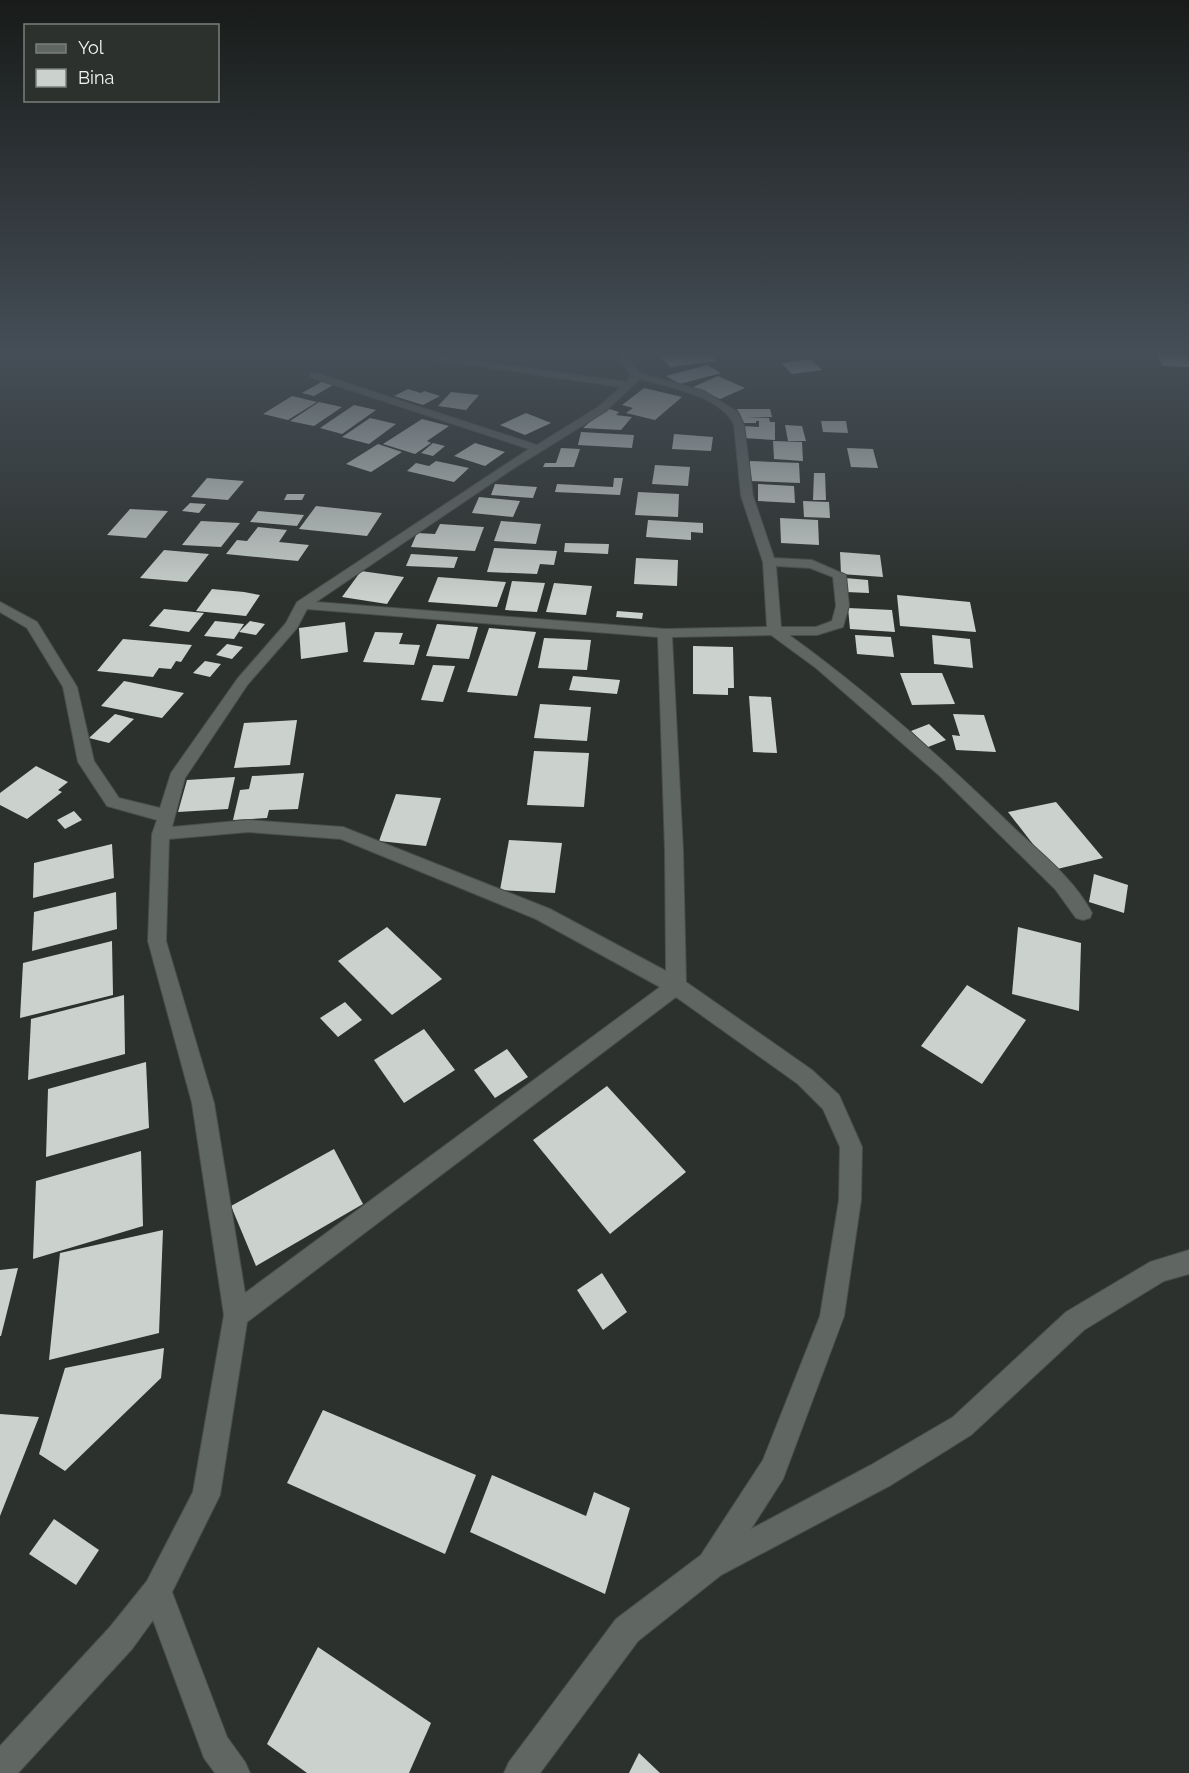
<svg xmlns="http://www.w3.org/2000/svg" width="1189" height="1773" font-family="Raleway,sans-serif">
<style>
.building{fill:#cbd2cd}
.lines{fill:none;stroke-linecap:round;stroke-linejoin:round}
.minor-casing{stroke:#494e4b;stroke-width:2}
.minor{fill:#606662;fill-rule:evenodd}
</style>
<rect width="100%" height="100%" fill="#2c312d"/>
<g class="building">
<polygon points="707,351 716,361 670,367 661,357"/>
<polygon points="764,351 795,351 797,355 765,355"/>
<polygon points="1155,352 1183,354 1189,362 1189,367 1163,366"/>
<polygon points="811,359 822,370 792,374 781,363"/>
<polygon points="707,365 721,373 680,384 666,376"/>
<polygon points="718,376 745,388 720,399 693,387"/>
<polygon points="323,381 335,384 314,396 302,393"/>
<polygon points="644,388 682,397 655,420 626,413 633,408 622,405"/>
<polygon points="408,389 421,393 424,391 440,396 423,405 394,396"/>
<polygon points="451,392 479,395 466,410 438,406"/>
<polygon points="292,396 317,402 288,420 263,414"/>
<polygon points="319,402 342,407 314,426 290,421"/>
<polygon points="354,405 376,410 342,434 320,428"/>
<polygon points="606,408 619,412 616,415 632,417 621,430 583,428"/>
<polygon points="737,409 770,409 772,417 745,418 769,418 770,422 775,422 775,440 743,438 743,426 759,427 759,421 756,421 756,423 741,423"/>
<polygon points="526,413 551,423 525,435 500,425"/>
<polygon points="370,418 396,424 369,444 342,437"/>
<polygon points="422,419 449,426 427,441 431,443 415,454 383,444"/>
<polygon points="821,421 846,421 848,433 823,432"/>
<polygon points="785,425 802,426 806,441 788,441"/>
<polygon points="581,432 634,435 632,448 578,445"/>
<polygon points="674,434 713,437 711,451 672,449"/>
<polygon points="773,441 802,442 803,461 774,459"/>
<polygon points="433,443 445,446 433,456 421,453"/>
<polygon points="475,443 505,452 485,466 454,456"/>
<polygon points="378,444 402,452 371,472 346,464"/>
<polygon points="561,448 580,449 574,467 543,467 545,463 556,463"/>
<polygon points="847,448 873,449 878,468 851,467"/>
<polygon points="436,461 469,468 454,482 407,471 416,463 429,466"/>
<polygon points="750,461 799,463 800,483 750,481"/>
<polygon points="655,465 690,467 688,486 652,484"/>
<polygon points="814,473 825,473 826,500 813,500"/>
<polygon points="207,478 244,481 228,500 191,497"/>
<polygon points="614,478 623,478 620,495 555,492 557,484 613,487"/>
<polygon points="495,484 537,487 533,498 491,495"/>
<polygon points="758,484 794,486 795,503 758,501"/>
<polygon points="638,492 679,494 678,517 635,515"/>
<polygon points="287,494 305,494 302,500 284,500"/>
<polygon points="479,497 520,501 513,517 472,513"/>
<polygon points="803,501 829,502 830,518 804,517"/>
<polygon points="190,503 206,504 199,513 182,511"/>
<polygon points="316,506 382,513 367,536 299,529"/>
<polygon points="130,509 168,511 146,538 107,535"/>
<polygon points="258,511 304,515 297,526 250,522"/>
<polygon points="780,518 818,520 819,545 781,543"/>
<polygon points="648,520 703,523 703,533 691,532 691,540 646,537"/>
<polygon points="201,521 240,523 221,547 182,545"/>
<polygon points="501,521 541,524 536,544 494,541"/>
<polygon points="440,524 484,527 475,551 411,547 417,533 435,534"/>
<polygon points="258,527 287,530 279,542 309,545 298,561 226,554 237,540 247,541"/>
<polygon points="565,543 609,544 608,554 564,552"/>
<polygon points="494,548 557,551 554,565 540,564 537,574 487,572"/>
<polygon points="164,550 209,554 187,582 140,578"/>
<polygon points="840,552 880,555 883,577 841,574"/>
<polygon points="411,554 458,557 454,568 406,566"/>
<polygon points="636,558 678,560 677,586 634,584"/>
<polygon points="361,571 404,577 387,604 342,597"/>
<polygon points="438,577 506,582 497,607 428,602"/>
<polygon points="845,578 868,580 869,593 846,592"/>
<polygon points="512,581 545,583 537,612 505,610"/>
<polygon points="554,583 592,586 586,615 546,612"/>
<polygon points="212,589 244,592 260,595 246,616 196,611"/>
<polygon points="897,595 970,602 976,632 900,626"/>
<polygon points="848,608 892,610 895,632 850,629"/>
<polygon points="164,609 204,613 189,632 149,626"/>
<polygon points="617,611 643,613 642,619 616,617"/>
<polygon points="215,621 244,624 234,639 204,636"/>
<polygon points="250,621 265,624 256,635 239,632"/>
<polygon points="345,622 348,652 301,659 299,628"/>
<polygon points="437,624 478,627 469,659 426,656"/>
<polygon points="489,628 536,632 517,696 467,692"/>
<polygon points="375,632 403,633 399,644 420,645 414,665 363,662"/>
<polygon points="855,635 891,637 894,657 857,654"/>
<polygon points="932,635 970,639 973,668 934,664"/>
<polygon points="544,638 591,640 587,670 538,668"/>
<polygon points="123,639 192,645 181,662 176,661 171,669 159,668 153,677 97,671"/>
<polygon points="227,644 243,647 232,659 216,655"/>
<polygon points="693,646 733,647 734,688 728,688 728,695 693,694"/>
<polygon points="205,661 221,664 210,677 193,673"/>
<polygon points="433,665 455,666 443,702 421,700"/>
<polygon points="900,673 942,673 955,704 912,705"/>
<polygon points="573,676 620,680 617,694 569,690"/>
<polygon points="124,681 184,693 162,718 101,706"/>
<polygon points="749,696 771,697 777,753 753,752"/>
<polygon points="540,704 591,707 587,741 534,738"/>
<polygon points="115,714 134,719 109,743 89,738"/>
<polygon points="953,714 984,715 996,752 956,750 952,735 960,736"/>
<polygon points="297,720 290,765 234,768 244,723"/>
<polygon points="929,724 946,740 928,747 911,731"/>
<polygon points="534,751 589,753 584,807 527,805"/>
<polygon points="36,766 68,782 58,790 62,792 27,819 0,805 0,793"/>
<polygon points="304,773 298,809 269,810 267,818 233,820 240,790 249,789 252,776"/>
<polygon points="235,777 228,809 178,812 187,780"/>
<polygon points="396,794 441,798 426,846 379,841"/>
<polygon points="1056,802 1103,858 1053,870 1008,812"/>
<polygon points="74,811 82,820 65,829 57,820"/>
<polygon points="509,840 562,843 555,893 500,890"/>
<polygon points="112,844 114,878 33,898 34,863"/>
<polygon points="1094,874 1128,885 1124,913 1089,902"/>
<polygon points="116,892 117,929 32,951 34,912"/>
<polygon points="387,927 442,979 392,1015 338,961"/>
<polygon points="1018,927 1081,943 1079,1011 1012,994"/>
<polygon points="112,941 113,995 20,1018 23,963"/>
<polygon points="967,985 1026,1020 982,1084 921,1046"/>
<polygon points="124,995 125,1054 28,1080 31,1019"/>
<polygon points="345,1002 362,1020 338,1037 320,1018"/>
<polygon points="424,1029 455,1070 404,1103 374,1060"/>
<polygon points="507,1049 528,1077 495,1098 474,1070"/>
<polygon points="146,1062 149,1128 46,1157 48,1089"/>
<polygon points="607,1086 686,1172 610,1234 533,1140"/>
<polygon points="334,1149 363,1204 256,1266 231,1206"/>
<polygon points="141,1151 143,1226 33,1259 36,1181"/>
<polygon points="163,1230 159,1333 49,1360 60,1253"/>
<polygon points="18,1268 1,1336 0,1336 0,1270"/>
<polygon points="602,1273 627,1312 603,1330 577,1290"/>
<polygon points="164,1348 161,1378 65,1471 39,1454 65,1368"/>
<polygon points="323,1410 476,1475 445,1554 287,1483"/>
<polygon points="0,1414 39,1417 0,1516"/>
<polygon points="492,1475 586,1516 594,1492 630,1508 605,1594 470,1532"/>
<polygon points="54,1519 99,1550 76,1585 29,1554"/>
<polygon points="318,1647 431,1723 409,1773 307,1773 267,1744"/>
<polygon points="639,1753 660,1773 629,1773"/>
</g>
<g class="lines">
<defs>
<path id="minor" d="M616,351h10l13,22 65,18 34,21 6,13 9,71 21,62 38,2 34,15 3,31 -6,21 -26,8h-28c81,58 155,125 226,194 27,25 60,51 77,84l-2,5 -7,2 -7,-2 -21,-29 -114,-112 -125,-109 -45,-33 -99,2 11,214 3,131 126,88 27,25 23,52 -1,53 -17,116 -61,163 -32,50 120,-64 82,-48 113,-105 84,-50 39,-12v24l-25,7 -80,49 -113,105 -80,50 -170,90 -83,66 -98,132h-36l5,-11 107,-143 85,-64 62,-95 57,-144 19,-116 1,-53 -17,-38 -25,-25 -122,-87 -429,325 -27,173 -48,97 55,145 18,25 5,11h-35l-11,-15 -51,-138 -21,29 -114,124h-18v-27l110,-119 37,-46 46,-89 31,-177 -32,-212 -44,-162 4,-107 5,-14 -50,-14 -29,-44 -15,-75 -36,-59 -27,-16v-10l37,20 40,65 17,74 25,37 41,10 11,-35 67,-95 48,-55 11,-21 232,-153 -219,-72v-4h6l221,72 61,-38 23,-20 -184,-27 -5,-3 2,-2 193,27 3,-7zM640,379c28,8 81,17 94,46l7,71 22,66 4,65 -102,2 -349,-27 195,-132 95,-59zM776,566l34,2 23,9 3,29 -4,15 -16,6h-35zM307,609l351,28 7,214 1,120 -116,-62 -207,-82 -95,-7 -76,7 13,-49 63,-94 49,-56zM248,832l93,7 195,80 124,68 -415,306 -31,-190 -48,-162 3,-102z"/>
</defs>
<use href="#minor" class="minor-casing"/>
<use href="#minor" class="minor"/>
</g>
<linearGradient id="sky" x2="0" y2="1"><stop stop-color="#181b19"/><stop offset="0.59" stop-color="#454e57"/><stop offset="1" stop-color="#454e57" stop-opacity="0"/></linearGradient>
<rect width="1189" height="599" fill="url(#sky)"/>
<rect x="24" y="24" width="195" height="78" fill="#2c312d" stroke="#7b7f7c" stroke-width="1.5"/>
<rect x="36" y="44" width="30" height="9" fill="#606662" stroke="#7b7f7c" stroke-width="1.5"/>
<text x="78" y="54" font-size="18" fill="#f1f4f2">Yol</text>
<rect x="36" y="69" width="30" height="18" fill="#cbd2cd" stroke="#7b7f7c" stroke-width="1.5"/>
<text x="78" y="84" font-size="18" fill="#f1f4f2">Bina</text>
</svg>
